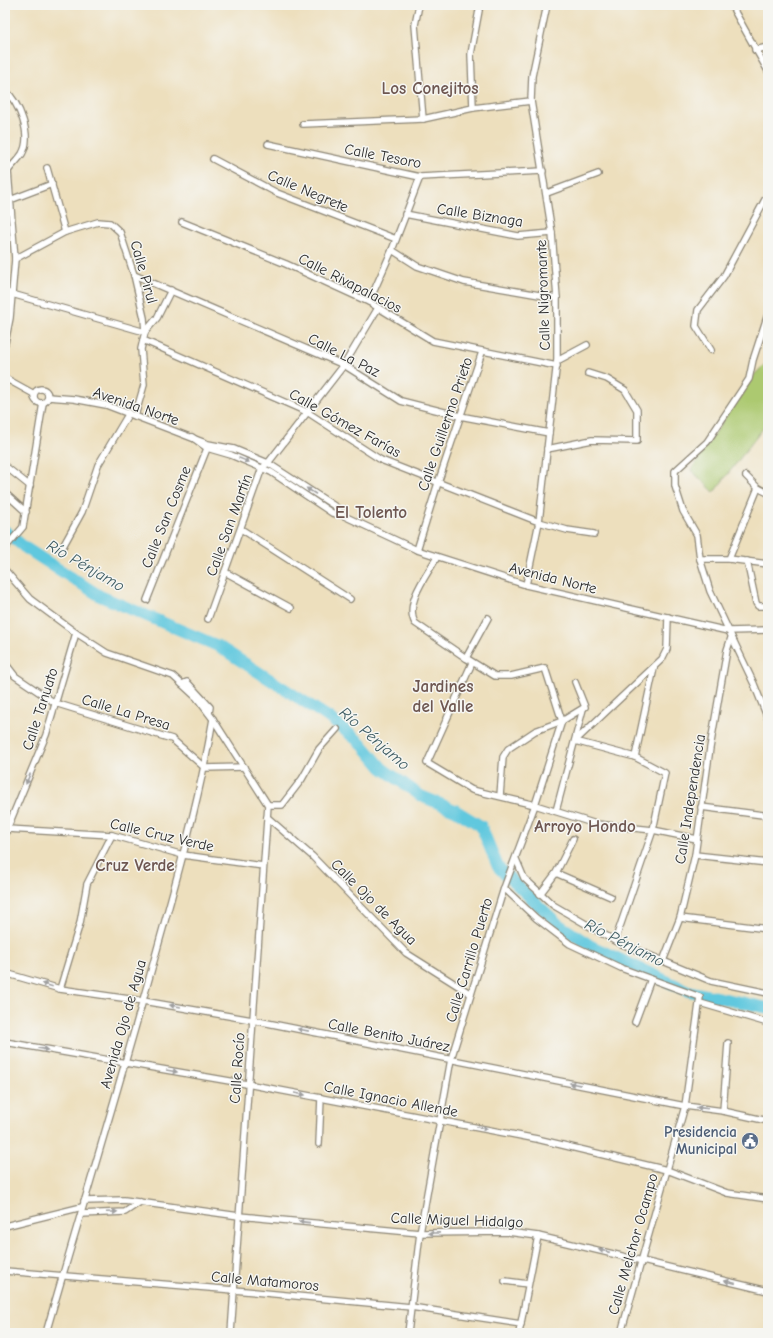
<svg xmlns="http://www.w3.org/2000/svg" width="773" height="1338" font-family="'Comic Neue',sans-serif">
<style>
.green{fill:#acc96f;stroke:#6c7a4d}
.lines{fill:none;stroke-linecap:round;stroke-linejoin:round}
.river{stroke:#61c8de;stroke-width:12}
.minor-casing{stroke:#8c8574;stroke-width:8}
.minor{stroke:#fff;stroke-width:5.5}
.oneway{fill:#a0a0a0}
.labels{text-anchor:middle;stroke-width:3;stroke-linejoin:round;paint-order:stroke}
.street-label{font-size:15px;fill:#2b2b2b;stroke:#f6f6f2}
.service-label{font-size:15px;font-weight:bold;fill:#4e5e75;stroke:#f6f6f2;text-anchor:end}
.water-label{font-size:16px;font-style:italic;fill:#3b5a61;stroke:#f6f6f2}
.quarter-label{font-size:17px;font-weight:bold;fill:#6e5751;stroke:#f6f6f2}
</style>
<rect width="100%" height="100%" fill="#f6f6f2"/>
<filter id="ink" filterUnits="userSpaceOnUse"><feTurbulence type="fractalNoise" baseFrequency=".025" numOctaves="2"/><feDisplacementMap in="SourceGraphic" scale="8" xChannelSelector="R" yChannelSelector="G"/><feConvolveMatrix kernelMatrix="1 2 1 2 8 2 1 2 1" color-interpolation-filters="sRGB"/></filter>
<filter id="wash" filterUnits="userSpaceOnUse"><feTurbulence type="fractalNoise" baseFrequency=".012" numOctaves="4" result="noise"/><feDisplacementMap in="SourceGraphic" scale="16" xChannelSelector="R" yChannelSelector="G"/><feGaussianBlur stdDeviation="0.9" result="paint"/><feColorMatrix in="noise" values="0 0 0 0 0 0 0 0 0 0 0 0 0 0 0 0 0 1.4 0 .05"/><feComposite in="paint" operator="in"/></filter>
<g filter="url(#wash)">
<rect width="100%" height="100%" fill="#eddfbd"/>
<polygon class="green" points="768,361 768,422 714,492 691,470 751,378"/>
<g class="lines">
<polyline class="river" points="5,531 24,547 100,596 218,646 328,717 361,743 382,768 421,796 455,810 481,826 498,867 558,924 591,946 688,991 768,1008"/>
</g>
</g>
<g filter="url(#ink)">
<g class="lines">
<defs>
<g id="minor">
<polyline points="419,5 415,25 423,119"/>
<polyline points="731,5 768,71"/>
<polyline points="755,50 768,47"/>
<path d="M5,90c14,13 28,45 17,64 -4,6 -10,11 -14,17"/>
<polyline points="473,108 471,54 480,5"/>
<polyline points="303,124 423,119 473,108 531,101"/>
<polyline points="268,144 420,177 543,171"/>
<polyline points="213,159 277,193 396,239"/>
<polyline points="47,168 65,232"/>
<polyline points="547,193 598,174"/>
<polyline points="10,200 52,184"/>
<polyline points="405,214 518,236 552,233"/>
<polyline points="182,222 286,264 369,302 433,341 557,366"/>
<polyline points="392,250 417,266 464,282 557,298"/>
<polyline points="15,259 65,232 98,222 110,223 120,232 134,275 144,318 145,332 141,349 144,385 135,416"/>
<polyline points="134,275 344,365 401,401 460,416 549,433"/>
<polyline points="5,292 145,332"/>
<polyline points="369,302 392,250 420,177"/>
<polyline points="768,314 753,360 749,379 707,442 675,471 675,486 683,511 697,535 700,559 710,591 754,684 768,719"/>
<polyline points="145,332 157,318 171,290"/>
<polyline points="143,340 307,412 381,460 539,522 567,530 594,534"/>
<polyline points="5,343 10,318 15,259 8,171"/>
<polyline points="711,350 696,326 698,310 724,276 768,194"/>
<polyline points="557,361 587,345"/>
<polyline points="5,378 34,394"/>
<circle cx="41" cy="396" r="7"/>
<polyline points="48,397 74,399 106,405 208,444 234,449 268,463 336,507 342,515"/>
<polyline points="192,437 207,448 231,455 271,472 332,513 342,515 417,550 526,585 728,631 768,630"/>
<polyline points="547,449 592,440 637,441 637,410 625,390 607,379 588,373"/>
<polyline points="5,466 30,486"/>
<polyline points="746,476 758,488 768,493"/>
<polyline points="5,493 26,512"/>
<polyline points="241,529 350,599"/>
<polyline points="5,548 23,527 43,403"/>
<polyline points="61,550 82,512 98,465 129,413"/>
<polyline points="417,550 438,483 482,352"/>
<polyline points="700,559 729,559 768,564"/>
<polyline points="729,559 758,488"/>
<polyline points="747,561 756,603 758,606 768,606"/>
<polyline points="5,570 30,599 76,633 107,653 173,676 197,698 213,719 268,805"/>
<polyline points="225,572 291,608"/>
<polyline points="526,585 539,522 557,361 557,298 552,233 531,101 532,76 547,5"/>
<polyline points="147,600 208,446"/>
<polyline points="208,619 262,468 268,463 344,365 378,308"/>
<polyline points="466,658 488,618"/>
<polyline points="5,663 15,676 55,703 172,739 205,768 244,767"/>
<polyline points="472,663 427,763 472,790 535,805 596,824 653,830 697,839"/>
<polyline points="182,684 187,682 210,707 209,713"/>
<polyline points="575,741 635,757 665,773 653,830 615,941"/>
<polyline points="575,741 662,659 667,649 668,617"/>
<polyline points="635,757 654,668"/>
<polyline points="500,796 503,757 508,749 535,731 562,721 585,707 575,682"/>
<polyline points="268,805 282,805 302,779 319,749 337,729"/>
<polyline points="701,807 763,815"/>
<polyline points="556,811 583,709"/>
<polyline points="267,817 312,856 406,953 471,994"/>
<polyline points="7,829 112,835 183,855 263,866"/>
<polyline points="5,834 46,735 76,633"/>
<polyline points="695,855 768,863"/>
<polyline points="516,859 524,878 553,905 615,941 711,981 768,993"/>
<polyline points="556,873 611,897"/>
<polyline points="504,888 536,918 570,944 621,968 700,997 685,1106 621,1333"/>
<polyline points="540,894 556,873 573,839"/>
<polyline points="680,918 768,929"/>
<polyline points="663,961 680,918 695,855 710,748 727,650 731,638"/>
<polyline points="5,973 60,989 143,1001 252,1020 685,1106 723,1111 768,1121"/>
<polyline points="60,989 80,923 87,884 112,835"/>
<polyline points="700,1003 768,1023"/>
<polyline points="635,1022 651,979"/>
<polyline points="5,1042 247,1084 537,1139 667,1170 727,1193 768,1199"/>
<polyline points="723,1111 728,1043"/>
<polyline points="319,1144 321,1098"/>
<polyline points="84,1201 124,1200 239,1216 420,1233 508,1232 538,1236 768,1291"/>
<polyline points="81,1214 125,1212 140,1202"/>
<polyline points="5,1226 82,1207"/>
<polyline points="5,1271 234,1290 411,1307 521,1324"/>
<polyline points="505,1281 528,1284"/>
<path d="M46,1333c37,-129 77,-258 112,-387 21,-75 42,-150 55,-227"/>
<polyline points="231,1333 268,805"/>
<path d="M408,1333l12,-100 31,-174 53,-171 31,-83 27,-84 -17,-53 -34,8h-16l-29,-18 -51,-35c-11,-20 12,-48 22,-66"/>
<polyline points="519,1333 538,1236"/>
</g>
</defs>
<use href="#minor" class="minor-casing"/>
<use href="#minor" class="minor"/>
</g>
<defs><path id="oneway-solid" d="M-6-.8H1V-3.2L6.5 0L1 3.2V.8H-6Z"/></defs>
<g class="oneway">
<use href="#oneway-solid" transform="translate(244 460) rotate(22)"/>
<use href="#oneway-solid" transform="translate(311 491) rotate(-147)"/>
<use href="#oneway-solid" transform="translate(28 779) rotate(113)"/>
<use href="#oneway-solid" transform="translate(47 985) rotate(-164)"/>
<use href="#oneway-solid" transform="translate(175 1006) rotate(-170)"/>
<use href="#oneway-solid" transform="translate(303 1030) rotate(-169)"/>
<use href="#oneway-solid" transform="translate(43 1049) rotate(9)"/>
<use href="#oneway-solid" transform="translate(172 1071) rotate(10)"/>
<use href="#oneway-solid" transform="translate(575 1084) rotate(-169)"/>
<use href="#oneway-solid" transform="translate(300 1094) rotate(11)"/>
<use href="#oneway-solid" transform="translate(702 1108) rotate(-173)"/>
<use href="#oneway-solid" transform="translate(482 1128) rotate(11)"/>
<use href="#oneway-solid" transform="translate(112 1212) rotate(-3)"/>
<use href="#oneway-solid" transform="translate(304 1222) rotate(-174)"/>
<use href="#oneway-solid" transform="translate(434 1233) rotate(179)"/>
<use href="#oneway-solid" transform="translate(604 1251) rotate(-167)"/>
<use href="#oneway-solid" transform="translate(730 1282) rotate(-166)"/>
</g>
</g>
<defs>
<symbol id="civic-disc" viewBox="-11 -11 22 22"><circle r="9.5" fill="#5c6f8a" stroke="#f6f6f2"/><path d="M-.6-6.5H3V-4.5H.6V-3L4-1V1h2V6H-6V1h2V-1L-.6-3ZM-1.2 2.5V6h2.4V2.5Z" fill="#fff"/></symbol>
</defs>
<g fill-rule="evenodd">
<use href="#civic-disc" x="740" y="1131" width="20" height="20"/>
</g>
<g class="labels">
<g class="street-label">
<text transform="translate(383 156) rotate(11)" y="5">Calle Tesoro</text>
<text transform="translate(308 191) rotate(23)" y="5">Calle Negrete</text>
<text transform="translate(480 215) rotate(9)" y="5">Calle Biznaga</text>
<text transform="translate(144 272) rotate(74)" y="5">Calle Pirul</text>
<text transform="translate(350 283) rotate(27)" y="5">Calle Rivapalacios</text>
<text transform="translate(543 295) rotate(-92)" y="5">Calle Nigromante</text>
<text transform="translate(344 355) rotate(27)" y="5">Calle La Paz</text>
<text transform="translate(136 406) rotate(19)" y="5">Avenida Norte</text>
<text transform="translate(345 423) rotate(29)" y="5">Calle Gómez Farías</text>
<text transform="translate(445 424) rotate(-71)" y="5">Calle Guillermo Prieto</text>
<text transform="translate(166 517) rotate(-68)" y="5">Calle San Cosme</text>
<text transform="translate(229 525) rotate(-70)" y="5">Calle San Martín</text>
<text transform="translate(553 578) rotate(14)" y="5">Avenida Norte</text>
<text transform="translate(40 709) rotate(-72)" y="5">Calle Tanuato</text>
<text transform="translate(126 712) rotate(17)" y="5">Calle La Presa</text>
<text transform="translate(690 799) rotate(-81)" y="5">Calle Independencia</text>
<text transform="translate(162 835) rotate(13)" y="5">Calle Cruz Verde</text>
<text transform="translate(374 902) rotate(45)" y="5">Calle Ojo de Agua</text>
<text transform="translate(469 960) rotate(-73)" y="5">Calle Carrillo Puerto</text>
<text transform="translate(123 1024) rotate(-74)" y="5">Avenida Ojo de Agua</text>
<text transform="translate(389 1035) rotate(11)" y="5">Calle Benito Juárez</text>
<text transform="translate(237 1068) rotate(-86)" y="5">Calle Rocío</text>
<text transform="translate(391 1099) rotate(11)" y="5">Calle Ignacio Allende</text>
<text transform="translate(457 1220) rotate(2)" y="5">Calle Miguel Hidalgo</text>
<text transform="translate(633 1244) rotate(-74)" y="5">Calle Melchor Ocampo</text>
<text transform="translate(265 1281) rotate(5)" y="5">Calle Matamoros</text>
</g>
<g class="service-label">
<text x="737" y="1137">Presidencia<tspan x="737" dy="17">Municipal</tspan></text>
</g>
<g class="water-label">
<text transform="translate(86 565) rotate(30)" y="6">Río Pénjamo</text>
<text transform="translate(375 738) rotate(41)" y="6">Río Pénjamo</text>
<text transform="translate(625 942) rotate(27)" y="6">Río Pénjamo</text>
</g>
<g class="quarter-label">
<text x="430" y="94">Los Conejitos</text>
<text x="371" y="518">El Tolento</text>
<text x="443" y="692">Jardines<tspan x="443" dy="20">del Valle</tspan></text>
<text x="585" y="832">Arroyo Hondo</text>
<text x="135" y="871">Cruz Verde</text>
</g>
</g>
<rect width="773" height="1338" fill="none" stroke="#f6f6f2" stroke-width="20"/>
</svg>
